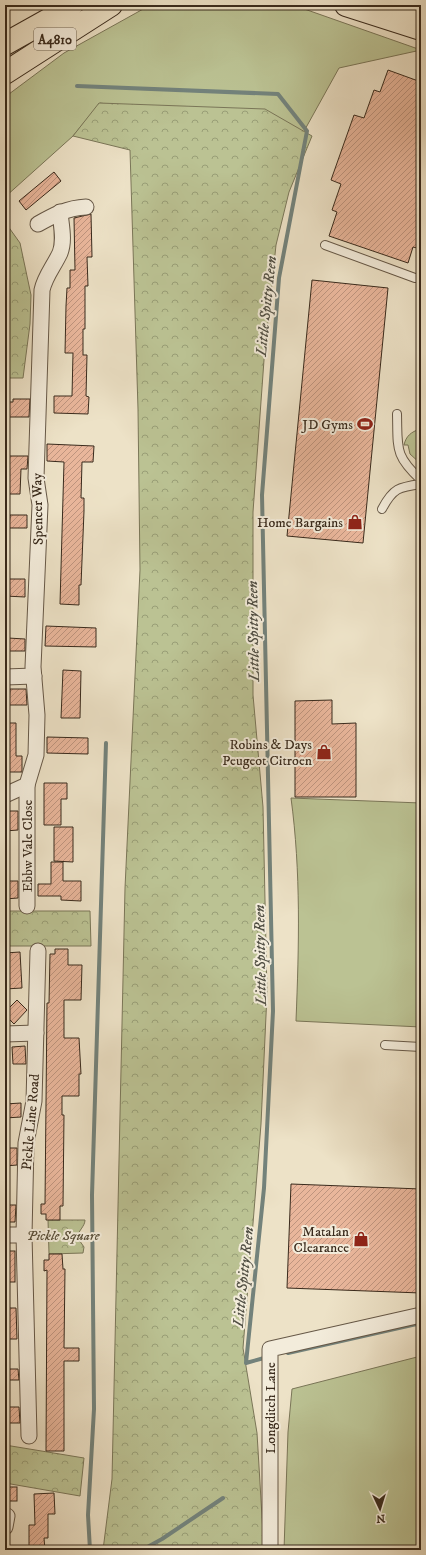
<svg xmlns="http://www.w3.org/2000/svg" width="426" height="1555" font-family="'IM FELL DW Pica',serif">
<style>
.grass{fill:#bbc293;stroke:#7a7658}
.forest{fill:url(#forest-crowns);stroke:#7a7658}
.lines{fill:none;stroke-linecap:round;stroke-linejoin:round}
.stream{stroke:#73827b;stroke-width:4}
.building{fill:url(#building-hatch);stroke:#392a1c}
.service-casing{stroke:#665847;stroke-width:10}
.minor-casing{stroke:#665847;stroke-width:17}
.primary-casing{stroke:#392a1c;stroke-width:24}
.service{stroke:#f3ecdb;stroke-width:8}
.minor{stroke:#f3ecdb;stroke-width:15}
.primary{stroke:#ede2c7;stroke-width:22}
.labels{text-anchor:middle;stroke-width:4;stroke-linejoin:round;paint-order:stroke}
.shield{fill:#f3ecdb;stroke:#716455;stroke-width:1}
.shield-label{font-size:13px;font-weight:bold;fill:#392a1c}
.poi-label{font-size:14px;fill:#392a1c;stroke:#f3ecdb;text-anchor:end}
.street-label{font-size:14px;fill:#392a1c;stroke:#f3ecdb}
.park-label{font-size:14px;font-style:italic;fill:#5a503a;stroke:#f3ecdb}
.water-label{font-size:15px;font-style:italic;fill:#514f44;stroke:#f3ecdb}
</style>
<defs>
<pattern id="forest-crowns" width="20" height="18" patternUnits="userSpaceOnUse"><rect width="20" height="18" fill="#bbc293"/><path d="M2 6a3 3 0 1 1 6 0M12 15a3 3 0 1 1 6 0" fill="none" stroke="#999e77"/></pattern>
<pattern id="building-hatch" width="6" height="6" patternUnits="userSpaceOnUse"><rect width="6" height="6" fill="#e9b69b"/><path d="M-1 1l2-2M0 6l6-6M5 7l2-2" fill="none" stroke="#be947e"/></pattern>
</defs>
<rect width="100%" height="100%" fill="#ede2c7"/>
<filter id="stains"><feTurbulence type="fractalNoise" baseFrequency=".005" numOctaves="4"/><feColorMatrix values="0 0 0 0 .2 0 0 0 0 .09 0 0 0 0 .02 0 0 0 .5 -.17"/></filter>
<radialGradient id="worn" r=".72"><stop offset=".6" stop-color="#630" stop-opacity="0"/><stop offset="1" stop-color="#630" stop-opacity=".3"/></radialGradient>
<g class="grass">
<polygon points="167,5 293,5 421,50 339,68 303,133 100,103 73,136 5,197 5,97 64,53 145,8"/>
<path d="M420,429h1v35l-11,-10 -2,-9h-4c2,-9 7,-13 16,-16z"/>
<path d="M291,798l130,5v224l-125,-6c3,-75 5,-149 -5,-223z"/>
<polygon points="421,1356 421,1550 284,1550 288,1432 292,1389"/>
</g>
<g class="forest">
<polygon points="99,103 265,109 312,136 289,192 276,245 264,360 253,512 253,695 263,807 267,994 261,1124 243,1348 257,1433 264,1550 103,1550 112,1479 125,888 140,570 138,409 130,150 73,136"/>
<polygon points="5,222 20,243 31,295 30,324 23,378 5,378"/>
<polygon points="5,911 90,911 91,946 5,946"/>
<path d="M48,1220h37c0,6 -6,10 -8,17l7,10 -1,6 -34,1z"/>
<polygon points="5,1445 84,1458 80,1496 5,1483"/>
</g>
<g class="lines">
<g class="stream">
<polyline points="77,86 278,94 307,131 279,278 262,495 273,1011 264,1188 246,1363 264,1358"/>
<polyline points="288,1353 421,1323"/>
<polyline points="90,1550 88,1515 94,1409 92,1195 106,743"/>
<polyline points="142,1550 162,1539 223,1498"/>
</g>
</g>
<g class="building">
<polygon points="388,70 421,82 421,249 413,247 408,263 329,236 337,212 332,210 341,184 331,180 354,115 364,118 374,90 380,92"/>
<polygon points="54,172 61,181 26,210 19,201"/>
<polygon points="91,214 92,257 87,257 88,286 85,286 85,329 83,329 83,355 87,355 86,396 89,397 88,414 54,413 54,396 72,396 73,353 65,353 66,306 67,288 70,288 70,270 75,270 74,218"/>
<polygon points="312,280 388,288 363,543 287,536"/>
<polygon points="13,399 30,399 29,417 5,417 5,402 13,402"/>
<polygon points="47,444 94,446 93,462 82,462 81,498 84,498 84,511 81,585 79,585 79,605 60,604 64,462 47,461"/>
<polygon points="5,456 28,456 27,469 21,469 20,494 7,494 7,473 5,473"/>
<polygon points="10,515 27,515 27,528 9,528"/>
<polygon points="5,579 25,579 25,597 5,596"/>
<polygon points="46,626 96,628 96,647 45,646"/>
<polygon points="8,638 25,639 25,651 8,651"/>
<polygon points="63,670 81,671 80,718 61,718"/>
<polygon points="10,689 26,689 27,705 9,705"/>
<polygon points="332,700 332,724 356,723 356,797 295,797 295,701"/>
<polygon points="5,723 16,723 16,756 22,756 22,772 5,772"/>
<polygon points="47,737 88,738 88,754 47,753"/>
<polygon points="44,783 67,783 67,799 61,799 61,825 44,825"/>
<polygon points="5,811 18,811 18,830 5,831"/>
<polygon points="54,827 73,827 73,862 54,861"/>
<polygon points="51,862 63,862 63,881 81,881 81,901 61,900 61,896 38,896 38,884 51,884"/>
<polygon points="5,881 18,881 18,898 5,899"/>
<polygon points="55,949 68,949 68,965 82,965 81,1000 64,1000 64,1038 79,1038 81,1074 79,1074 79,1096 62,1096 62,1115 64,1115 63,1206 60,1206 60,1220 46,1220 46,1214 41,1214 41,1204 45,1204 47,1003 49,1003 50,954 55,954"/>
<polygon points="20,952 22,988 5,989 5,953"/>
<polygon points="17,1000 27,1010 14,1024 5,1015 5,1012"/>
<polygon points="25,1046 26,1064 13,1064 12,1047"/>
<polygon points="21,1103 21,1117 5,1118 5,1104"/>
<polygon points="5,1148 17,1148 17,1165 5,1166"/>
<polygon points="291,1184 421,1189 421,1293 287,1288"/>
<polygon points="5,1205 16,1205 15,1222 5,1222"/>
<rect x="5" y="1251" width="10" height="31"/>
<polygon points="49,1254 62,1254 63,1269 65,1269 64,1348 79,1348 79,1361 64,1361 64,1451 46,1451 47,1270 44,1271 44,1260 49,1260"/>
<polygon points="5,1308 16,1308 17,1339 5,1339"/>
<polygon points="5,1369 18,1369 19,1380 5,1380"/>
<polygon points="8,1407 19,1407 20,1423 8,1423"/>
<rect x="5" y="1487" width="12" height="14"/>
<polygon points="54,1493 55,1514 48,1514 48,1538 44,1538 45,1550 29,1550 29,1525 35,1525 34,1494"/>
</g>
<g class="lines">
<defs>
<g id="service">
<polyline points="325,245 415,278"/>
<path d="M397,414c1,34 -3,41 24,66"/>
<path d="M382,509c11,-21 17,-22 39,-25"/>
<polyline points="385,1045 421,1047"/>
</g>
<g id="minor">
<path d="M38,224c16,-9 29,-16 48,-17"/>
<polyline points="5,677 34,676"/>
<path d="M5,795l22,-10 9,-30 1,-40 -4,-48 7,-162 -4,-27 6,-188c3,-14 12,-24 18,-37 5,-13 1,-28 0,-41"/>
<polyline points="27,906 27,785"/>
<polyline points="5,1034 36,1033"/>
<polyline points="5,1235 24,1235"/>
<polyline points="29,1436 24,1235 26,1143 34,1101 38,951"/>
<polyline points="5,1527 7,1516"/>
<polyline points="270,1550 270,1349 421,1315"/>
</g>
<g id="primary">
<polyline points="346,5 421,29"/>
<polyline points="403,5 421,10"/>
<polyline points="5,44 64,11 72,5"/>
<polyline points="5,73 111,5"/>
</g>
</defs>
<use href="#service" class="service-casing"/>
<use href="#minor" class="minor-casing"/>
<use href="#primary" class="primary-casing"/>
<use href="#service" class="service"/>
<use href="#minor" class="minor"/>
<use href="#primary" class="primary"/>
</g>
<defs>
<symbol id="stadium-bare" viewBox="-9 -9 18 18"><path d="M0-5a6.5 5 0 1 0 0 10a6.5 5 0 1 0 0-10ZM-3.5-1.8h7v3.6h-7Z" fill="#8f2418" stroke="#f3ecdb" stroke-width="2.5" paint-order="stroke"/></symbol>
<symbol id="shop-bare" viewBox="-9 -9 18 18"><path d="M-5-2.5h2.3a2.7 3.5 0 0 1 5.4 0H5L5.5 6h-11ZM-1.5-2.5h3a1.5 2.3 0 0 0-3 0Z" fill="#8f2418" stroke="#f3ecdb" stroke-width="2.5" paint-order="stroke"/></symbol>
</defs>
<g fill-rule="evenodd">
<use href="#stadium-bare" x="354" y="413" width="22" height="22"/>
<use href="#shop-bare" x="344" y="511" width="22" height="22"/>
<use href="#shop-bare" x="313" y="741" width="22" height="22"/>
<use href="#shop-bare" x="350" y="1228" width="22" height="22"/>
</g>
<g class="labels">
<rect class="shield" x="34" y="28" width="42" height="22" rx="3"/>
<g class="shield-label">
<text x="55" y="44">A4810</text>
</g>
<g class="poi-label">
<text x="353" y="429">JD Gyms</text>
<text x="343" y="527">Home Bargains</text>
<text x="312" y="749">Robins &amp; Days<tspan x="312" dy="16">Peugeot Citroen</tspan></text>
<text x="349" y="1236">Matalan<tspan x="349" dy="16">Clearance</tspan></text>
</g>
<g class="street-label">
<text transform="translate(37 509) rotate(-91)" y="5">Spencer Way</text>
<text transform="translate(27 846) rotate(-90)" y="5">Ebbw Vale Close</text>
<text transform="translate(30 1122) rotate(-85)" y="5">Pickle Line Road</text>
<text transform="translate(270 1408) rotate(-90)" y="5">Longditch Lane</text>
</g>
<g class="park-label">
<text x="63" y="1240">Pickle Square</text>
</g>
<g class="water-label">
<text transform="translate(266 306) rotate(-84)" y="5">Little Spitty Reen</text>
<text transform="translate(253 631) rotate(-91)" y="5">Little Spitty Reen</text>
<text transform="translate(260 955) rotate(-91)" y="5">Little Spitty Reen</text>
<text transform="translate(243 1277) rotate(-84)" y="5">Little Spitty Reen</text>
</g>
</g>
<rect width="426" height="1555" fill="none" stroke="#ede2c7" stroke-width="20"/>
<rect x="6" y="6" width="414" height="1543" fill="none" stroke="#392a1c" stroke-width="2"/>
<rect x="10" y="10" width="406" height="1535" fill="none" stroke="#392a1c"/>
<g transform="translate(380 1509) rotate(176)" stroke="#f3ecdb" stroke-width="3" paint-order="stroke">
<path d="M0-3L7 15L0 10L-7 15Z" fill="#392a1c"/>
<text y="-6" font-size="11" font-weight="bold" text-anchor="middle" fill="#392a1c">N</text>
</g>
<rect width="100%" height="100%" filter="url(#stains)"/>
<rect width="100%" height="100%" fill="url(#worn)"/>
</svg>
